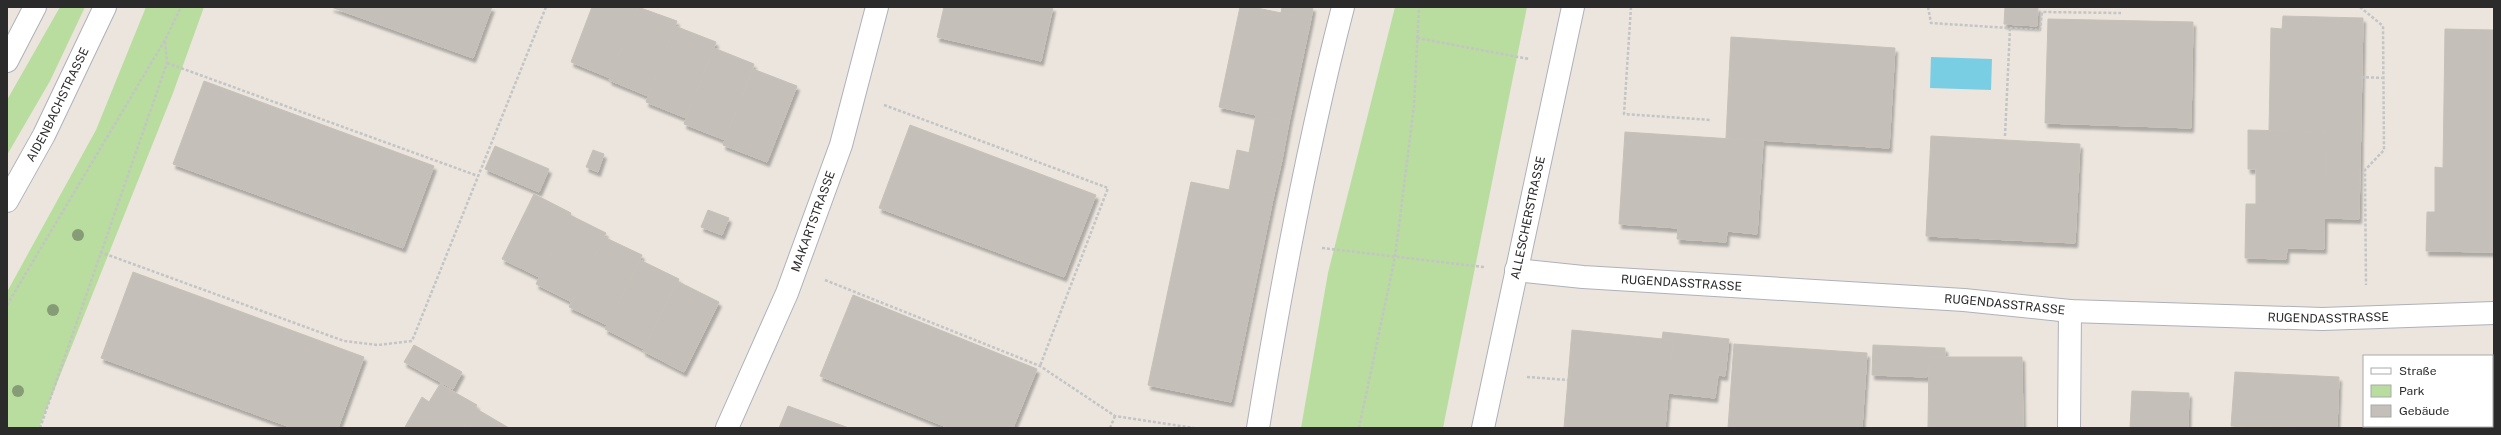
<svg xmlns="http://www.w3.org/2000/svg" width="2501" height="435" font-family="'Public Sans',sans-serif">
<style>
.green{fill:#b8dd9f}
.water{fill:#7acee4}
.building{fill:#c4c0b9;stroke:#c6c0b8;filter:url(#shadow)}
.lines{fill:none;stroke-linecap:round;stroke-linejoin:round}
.minor-casing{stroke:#aeb1ba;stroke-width:24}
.tertiary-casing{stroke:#aeb1ba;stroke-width:24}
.path{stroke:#c4c4c4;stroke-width:2.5;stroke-dasharray:3 2;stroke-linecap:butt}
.minor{stroke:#fff;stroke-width:22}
.tertiary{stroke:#fff;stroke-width:22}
.tree{fill:#859c76}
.labels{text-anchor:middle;stroke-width:4;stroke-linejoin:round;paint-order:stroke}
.street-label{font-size:12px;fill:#2b2b2b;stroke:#fff}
</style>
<defs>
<filter id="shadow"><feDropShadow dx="2.5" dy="4.5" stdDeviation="1" flood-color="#0004"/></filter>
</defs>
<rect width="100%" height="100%" fill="#ebe5de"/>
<g class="green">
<polygon points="60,7 85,7 50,81 7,155 7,100"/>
<polygon points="146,7 204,7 173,93 39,428 7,428 7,292 96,130"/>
<polygon points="1395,7 1527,7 1443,428 1301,428 1328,273"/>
</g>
<polygon class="water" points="1931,57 1992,59 1991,90 1930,88"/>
<g class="building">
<polygon points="331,7 492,7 473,58"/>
<polygon points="592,7 638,7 610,78 571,62"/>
<polygon points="638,7 677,21 648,96 609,80"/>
<polygon points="944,7 1053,7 1041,61 937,37"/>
<polygon points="1240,7 1252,7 1311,19 1289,122 1219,107"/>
<polygon points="1282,7 1313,7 1311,19 1281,13"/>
<polygon points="2005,7 2038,7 2037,26 2004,24"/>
<polygon points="2283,16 2363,18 2359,219 2324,218 2326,132 2269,131 2271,28 2282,29"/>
<polygon points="2048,19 2193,22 2191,128 2045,123"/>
<polygon points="675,26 716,42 686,118 646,102"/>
<polygon points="2445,29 2494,30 2494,252 2426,251 2427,212 2435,212 2435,167 2443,168"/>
<polygon points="1731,37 1895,48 1889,148 1726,138"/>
<polygon points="714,48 754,64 725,140 684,124"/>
<polygon points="753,69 797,86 767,162 723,145"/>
<polygon points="204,81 434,166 403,248 173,164"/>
<polygon points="1256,115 1289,122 1282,160 1249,153"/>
<polygon points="910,125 1096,195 1064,277 879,208"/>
<polygon points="2248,130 2326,132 2324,249 2287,248 2286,259 2245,258 2246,204 2256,204 2256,169 2248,169"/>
<polygon points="1625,132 1763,141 1757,234 1727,231 1726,242 1677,239 1678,228 1619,224"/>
<polygon points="1931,136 2080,144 2075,243 1926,236"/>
<polygon points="495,146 549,169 539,192 485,169"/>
<polygon points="593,150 604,154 598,172 586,167"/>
<polygon points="1237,150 1282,160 1273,199 1229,190"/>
<polygon points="1191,182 1273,199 1231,402 1148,385"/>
<polygon points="534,194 571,213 539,277 502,259"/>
<polygon points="708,210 729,218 722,235 701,227"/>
<polygon points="570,215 606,233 572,302 536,284"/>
<polygon points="604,237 642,255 607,325 569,307"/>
<polygon points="640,260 679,279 644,349 605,329"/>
<polygon points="133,272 364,357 338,428 293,428 101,358"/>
<polygon points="677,281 719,302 684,372 643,351"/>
<polygon points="853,295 1037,369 1013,428 949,428 820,376"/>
<polygon points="1572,330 1673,340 1665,428 1564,428"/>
<polygon points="1663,332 1729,339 1725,376 1718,375 1715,398 1668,393 1673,340 1662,339"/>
<polygon points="1734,344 1867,353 1862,428 1728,428"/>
<polygon points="414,345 462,372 453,389 404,362"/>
<polygon points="1873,345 1945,348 1945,357 1929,357 1927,377 1872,375"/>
<polygon points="1929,357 2022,357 2023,428 1928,428"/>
<polygon points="2235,372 2339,377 2337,428 2231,426"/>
<polygon points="440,384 477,405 463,428 405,427 422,397 429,402"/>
<polygon points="2132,391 2189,393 2188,428 2130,428"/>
<polygon points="788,406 849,428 779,428"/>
<polygon points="475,408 509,428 463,428"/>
<polygon points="2492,412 2494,413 2493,428 2378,428 2378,426 2492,426"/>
</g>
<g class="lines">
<defs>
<g id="minor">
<path id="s1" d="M1516,270l67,7 381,23 106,11 252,8 172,-6"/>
<path id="s2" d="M727,428l60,-135 54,-148 36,-138"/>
<path d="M1258,428c23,-141 49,-282 85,-421"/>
<path id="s3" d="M1483,428l90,-421"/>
<polyline points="2069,428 2070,311"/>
</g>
<g id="tertiary">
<polyline points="7,61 35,7"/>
<path id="s4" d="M7,201l37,-66 61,-128"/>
</g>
</defs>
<use href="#minor" class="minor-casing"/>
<use href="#tertiary" class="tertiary-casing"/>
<g class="path">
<polyline points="1631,7 1624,114 1711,120"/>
<polyline points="1928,7 1931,23 2040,30 2042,12 2121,13"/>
<polyline points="2360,7 2383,26 2384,150 2365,170 2366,285"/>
<polyline points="1417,38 1529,59"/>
<polyline points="167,63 478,176"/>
<polyline points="2361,77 2382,78"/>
<polyline points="884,105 1108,188 1040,366"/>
<polyline points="2005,136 2010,28"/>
<polyline points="1322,248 1484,267"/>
<polyline points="100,252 344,341 378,345 412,341 546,7"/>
<polyline points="825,280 1040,366 1115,416 1194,428"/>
<polyline points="7,305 165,40 181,7"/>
<polyline points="1527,377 1568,380"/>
<polyline points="40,428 167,63 165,40"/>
<polyline points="1110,428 1115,416"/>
<polyline points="1359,428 1395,257 1414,106 1419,7"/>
</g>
<use href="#minor" class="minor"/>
<use href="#tertiary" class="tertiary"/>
</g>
<g class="tree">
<circle cx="78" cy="235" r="6"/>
<circle cx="53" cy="310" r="6"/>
<circle cx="18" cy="391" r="6"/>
</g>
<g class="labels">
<g class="street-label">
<text dy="4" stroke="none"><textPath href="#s4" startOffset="109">AIDENBACHSTRASSE</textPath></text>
<text dy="4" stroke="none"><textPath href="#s3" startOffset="215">ALLESCHERSTRASSE</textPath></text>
<text dy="4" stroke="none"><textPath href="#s2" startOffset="224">MAKARTSTRASSE</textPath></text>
<text dy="4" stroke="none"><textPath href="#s1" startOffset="166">RUGENDASSTRASSE</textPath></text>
<text dy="4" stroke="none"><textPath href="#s1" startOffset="490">RUGENDASSTRASSE</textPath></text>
<text dy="4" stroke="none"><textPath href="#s1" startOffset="814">RUGENDASSTRASSE</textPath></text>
</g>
</g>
<rect width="2501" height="435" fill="none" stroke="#2b2b2b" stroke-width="16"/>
<rect x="2363" y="355" width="130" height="72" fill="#ffffff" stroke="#aaaaaa"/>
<rect x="2371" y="368" width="20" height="6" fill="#ffffff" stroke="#aaaaaa"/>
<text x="2399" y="375" font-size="12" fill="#2b2b2b">Straße</text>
<rect x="2371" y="385" width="20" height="12" fill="#b8dd9f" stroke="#aaaaaa"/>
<text x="2399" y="395" font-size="12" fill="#2b2b2b">Park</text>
<rect x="2371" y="405" width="20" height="12" fill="#c4c0b9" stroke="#aaaaaa"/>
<text x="2399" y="415" font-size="12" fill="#2b2b2b">Gebäude</text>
</svg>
